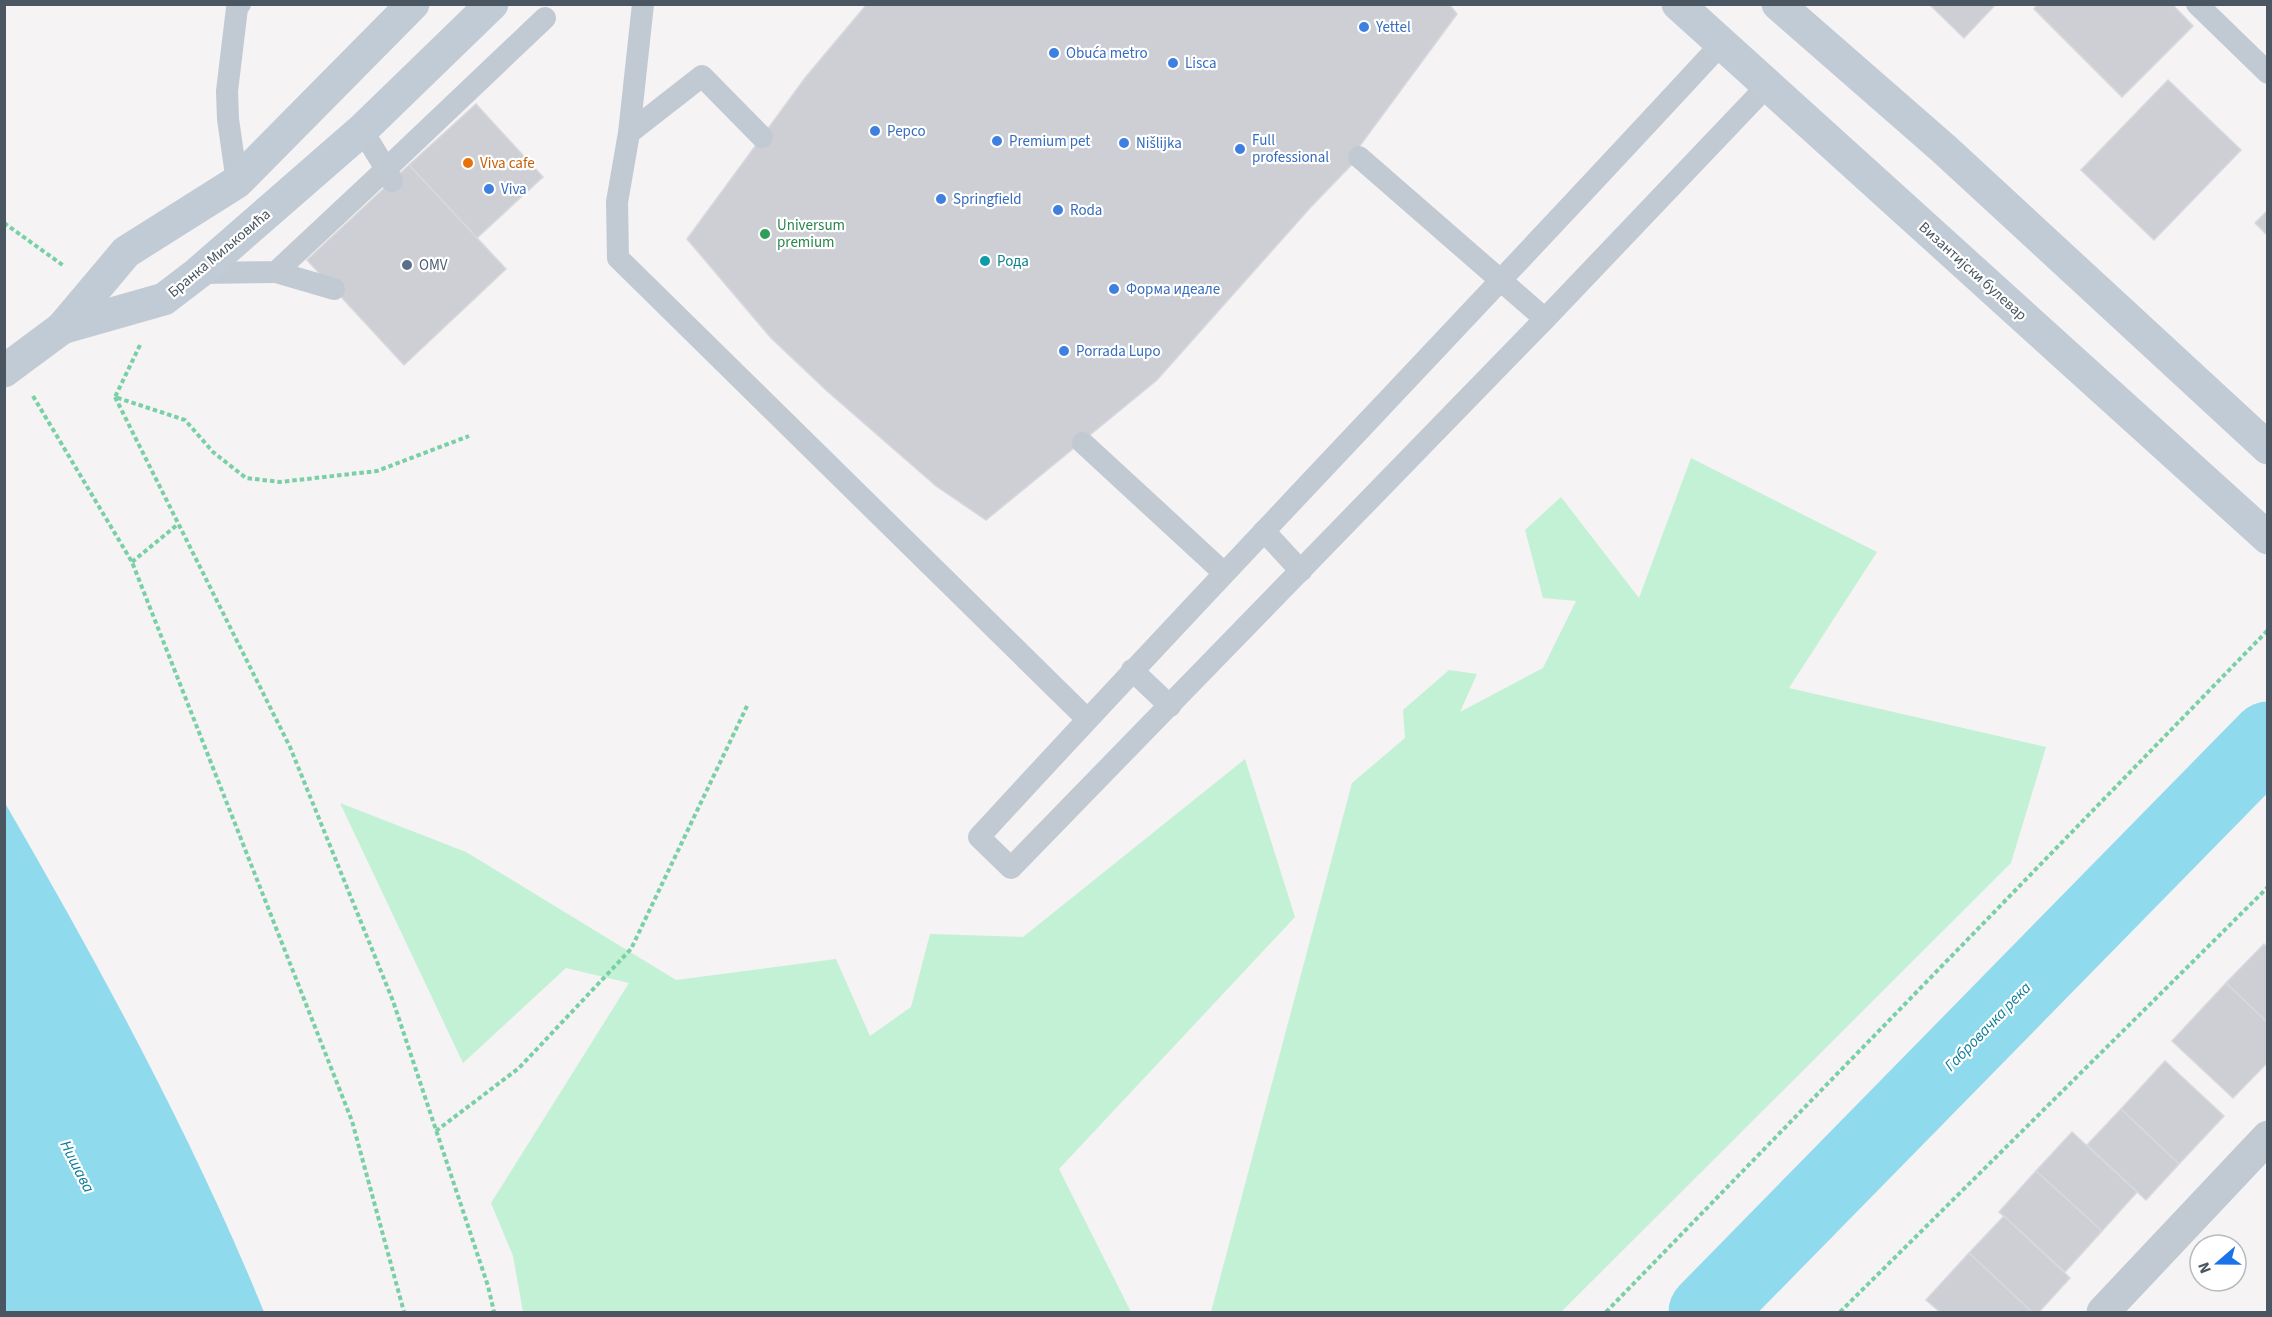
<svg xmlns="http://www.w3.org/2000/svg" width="2272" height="1317" font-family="'Source Sans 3',sans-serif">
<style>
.green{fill:#c3f1d5}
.water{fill:#90daee}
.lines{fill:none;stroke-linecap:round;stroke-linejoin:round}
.river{stroke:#90daee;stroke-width:75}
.building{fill:#cdcfd5;stroke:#d7d9de;stroke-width:1.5}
.path{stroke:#7ad0a6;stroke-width:4;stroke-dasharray:4.5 3;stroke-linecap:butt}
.lane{stroke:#c1cad2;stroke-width:22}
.street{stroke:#c1cad2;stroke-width:33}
.secondary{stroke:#c1cbd6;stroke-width:33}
.secondary-bridge{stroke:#c1cbd6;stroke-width:33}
.shop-dot{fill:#3f7fe0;stroke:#fff;stroke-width:2}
.food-dot{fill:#e8710a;stroke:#fff;stroke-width:2}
.leisure-dot{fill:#2e9e5b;stroke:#fff;stroke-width:2}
.culture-dot{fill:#0f9aa8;stroke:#fff;stroke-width:2}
.service-dot{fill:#5c6f8a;stroke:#fff;stroke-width:2}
.labels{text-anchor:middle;stroke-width:4.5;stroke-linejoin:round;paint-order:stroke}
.shop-label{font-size:15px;fill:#366cbe;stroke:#fff;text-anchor:start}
.food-label{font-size:15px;fill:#c56008;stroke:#fff;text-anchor:start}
.leisure-label{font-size:15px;fill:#27864d;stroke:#fff;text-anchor:start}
.street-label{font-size:15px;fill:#4a5661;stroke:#fff}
.culture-label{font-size:15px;fill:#0d838f;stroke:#fff;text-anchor:start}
.service-label{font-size:15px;fill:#4e5e75;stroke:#fff;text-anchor:start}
.water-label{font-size:16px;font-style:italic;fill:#0c7c9b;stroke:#fff}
</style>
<rect width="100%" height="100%" fill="#f5f3f3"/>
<g class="green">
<polygon points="1691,458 1877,552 1789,688 2046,747 2011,863 1561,1312 1211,1312 1352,783 1405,738 1403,710 1449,670 1477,674 1460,712 1543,668 1576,601 1543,598 1525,530 1561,497 1639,598"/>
<polygon points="1245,759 1295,917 1059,1169 1131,1312 523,1312 513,1256 491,1203 629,983 566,968 463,1063 340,803 466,852 676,980 836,959 870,1036 911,1007 930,934 1023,937"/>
</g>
<path class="water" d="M5,803c95,164 187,333 259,509h-259z"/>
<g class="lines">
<polyline class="river" points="1706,1312 2268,739"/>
</g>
<g class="building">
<polygon points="867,4 1449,4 1457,14 1356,151 1359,157 1309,209 1157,380 986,520 936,486 827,391 771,338 687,239 805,78"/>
<polygon points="1929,4 1996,4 1964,38"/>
<polygon points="2038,4 2172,4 2193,26 2122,97 2034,9"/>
<polygon points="2168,80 2241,150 2154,240 2081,170"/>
<polygon points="476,104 543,177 477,238 409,165"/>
<polygon points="409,165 506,269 404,365 307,260"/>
<polygon points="2268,210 2268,236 2255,223"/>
<polygon points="2264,944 2268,948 2268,1023 2226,983"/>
<polygon points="2226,983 2268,1023 2268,1062 2233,1098 2172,1041"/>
<polygon points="2165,1061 2224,1116 2179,1164 2121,1109"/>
<polygon points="2121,1109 2179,1164 2146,1200 2087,1145"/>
<polygon points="2072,1132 2137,1192 2102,1231 2036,1171"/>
<polygon points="2036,1171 2102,1231 2065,1272 1999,1212"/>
<polygon points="2004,1216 2070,1278 2039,1312 2032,1312 1969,1253"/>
<polygon points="1969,1253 2032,1312 1940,1312 1926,1300"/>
</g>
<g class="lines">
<g class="path">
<polyline points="4,223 64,266"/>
<polyline points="140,345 115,397 185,420 213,452 246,478 280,482 377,471 469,436"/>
<polyline points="33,396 132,562 352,1121 404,1312"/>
<polyline points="115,397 290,747 393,1001 488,1286 494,1312"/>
<polyline points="132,562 177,525"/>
<polyline points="436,1131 519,1068 631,949 748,704"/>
<polyline points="1606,1312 2268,630"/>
<polyline points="1840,1312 2268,887"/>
</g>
<g class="lane">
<polyline points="643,4 629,133 617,202 618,258 1087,719"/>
<polyline points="2197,4 2268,73"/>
<path d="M1722,43c-246,267 -498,527 -743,794l32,31 534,-549 222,-233"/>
<polyline points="629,133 702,76 762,137"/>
<polyline points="1359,157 1545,319"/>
<polyline points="392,181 386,169 545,18"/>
<polyline points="237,182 228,119 227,91 237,8 240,4"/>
<polyline points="276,272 334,289"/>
<polyline points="198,273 276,272 386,169 362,130"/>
<polyline points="1083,443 1224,573"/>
<polyline points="1264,531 1301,571"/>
<polyline points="1132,670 1170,706"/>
</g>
<polyline class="street" points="2103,1312 2268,1137"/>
<g class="secondary">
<polyline points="1678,4 2268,538"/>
<polyline points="1778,4 1944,149 2268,448"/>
<polyline points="62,328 164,299 198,273 362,130 492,4"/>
<polyline points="62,328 126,252 237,182 413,4"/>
</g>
<polyline class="secondary-bridge" points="4,371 62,328"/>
</g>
<g class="shop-dot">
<circle cx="1364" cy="27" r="6"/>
<circle cx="1054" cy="53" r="6"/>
<circle cx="1173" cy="63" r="6"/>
<circle cx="875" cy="131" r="6"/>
<circle cx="997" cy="141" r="6"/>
<circle cx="1124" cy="143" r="6"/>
<circle cx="1240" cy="149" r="6"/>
<circle cx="489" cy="189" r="6"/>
<circle cx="941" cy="199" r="6"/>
<circle cx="1058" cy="210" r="6"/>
<circle cx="1114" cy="289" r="6"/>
<circle cx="1064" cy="351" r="6"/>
</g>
<circle class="food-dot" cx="468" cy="163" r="6"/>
<circle class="leisure-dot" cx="765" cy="234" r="6"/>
<circle class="culture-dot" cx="985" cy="261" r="6"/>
<circle class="service-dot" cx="407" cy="265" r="6"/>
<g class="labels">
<g class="shop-label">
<text x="1376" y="32">Yettel</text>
<text x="1066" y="58">Obuća metro</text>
<text x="1185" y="68">Lisca</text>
<text x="887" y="136">Pepco</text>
<text x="1252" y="145">Full<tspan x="1252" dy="17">professional</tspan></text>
<text x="1009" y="146">Premium pet</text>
<text x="1136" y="148">Nišlijka</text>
<text x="501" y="194">Viva</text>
<text x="953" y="204">Springfield</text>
<text x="1070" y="215">Roda</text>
<text x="1126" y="294">Форма идеале</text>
<text x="1076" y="356">Porrada Lupo</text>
</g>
<g class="food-label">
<text x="480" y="168">Viva cafe</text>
</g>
<g class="leisure-label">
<text x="777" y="230">Universum<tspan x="777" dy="17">premium</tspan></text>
</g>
<g class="street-label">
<text transform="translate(219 253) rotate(-40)" y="5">Бранка Миљковића</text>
<text transform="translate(1973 271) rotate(42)" y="5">Византијски булевар</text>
</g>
<g class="culture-label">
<text x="997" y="266">Рода</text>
</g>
<g class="service-label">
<text x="419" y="270">OMV</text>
</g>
<g class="water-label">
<text transform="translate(1987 1026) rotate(-46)" y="6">Габровачка река</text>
<text transform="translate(78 1166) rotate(63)" y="6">Нишава</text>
</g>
</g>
<rect width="2272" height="1317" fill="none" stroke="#4a5661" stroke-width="12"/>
<g transform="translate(2218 1263) rotate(250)"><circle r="28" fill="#ffffff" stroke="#b7bbc0" stroke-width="1.5"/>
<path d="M0-4.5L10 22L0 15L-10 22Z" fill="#1a73e8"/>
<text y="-9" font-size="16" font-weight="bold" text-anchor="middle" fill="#4a5661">N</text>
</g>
</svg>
